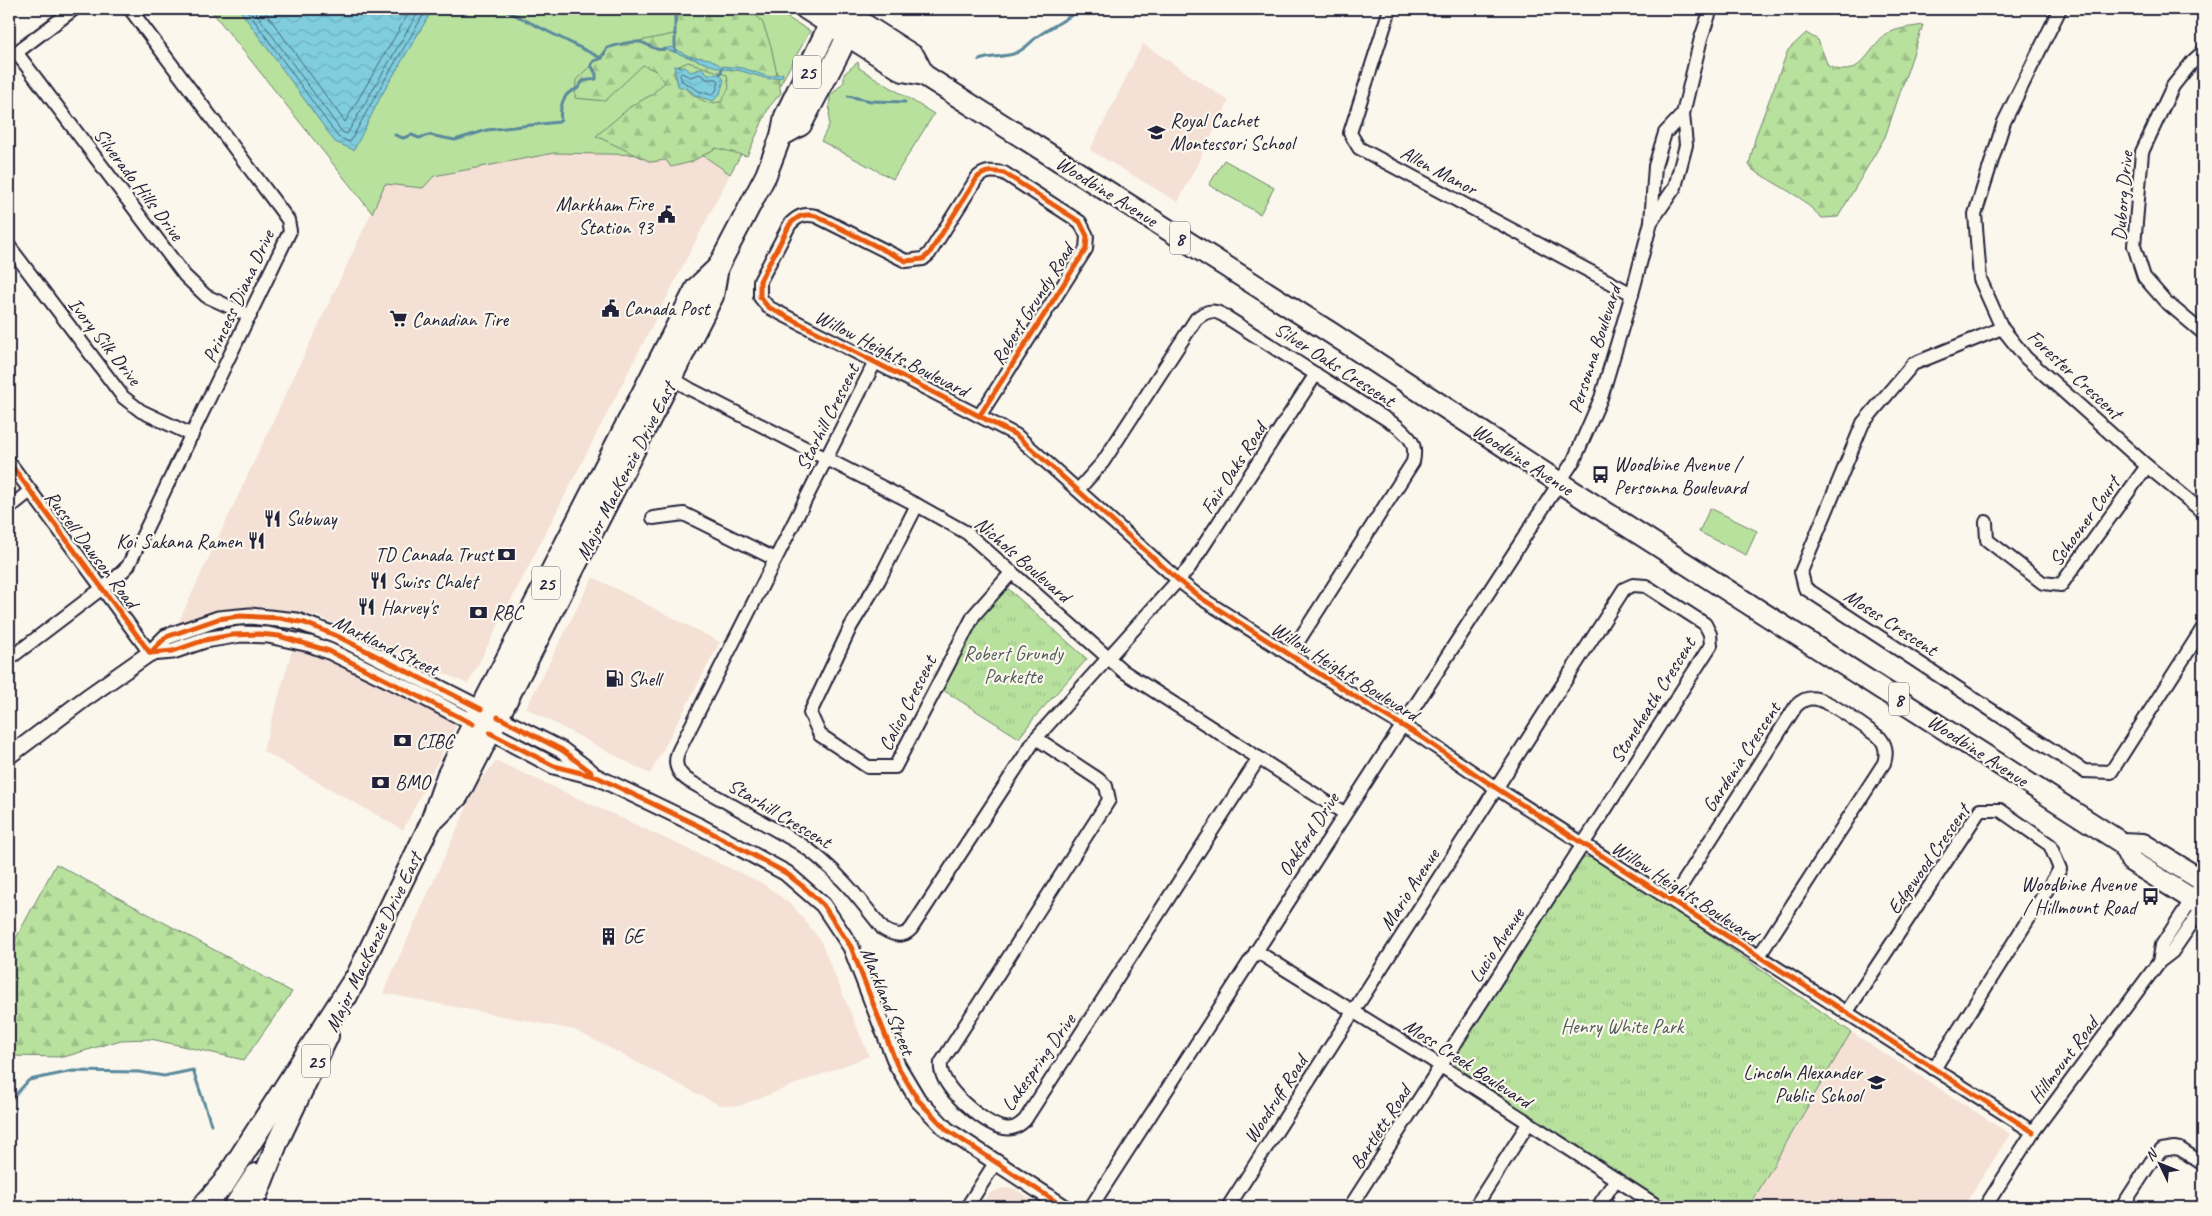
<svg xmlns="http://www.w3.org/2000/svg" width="2212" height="1216" font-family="Caveat,sans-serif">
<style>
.built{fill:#f4e0d5}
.grass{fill:#b8e19e;stroke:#6d826c}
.forest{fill:url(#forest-firs);stroke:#6d826c;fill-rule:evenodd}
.park{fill:url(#park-tufts);stroke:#6d826c}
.water{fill:url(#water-waves);stroke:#5a899c}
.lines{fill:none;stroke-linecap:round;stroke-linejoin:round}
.shore{stroke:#47667c;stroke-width:1}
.stream{stroke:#5a899c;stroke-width:3}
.minor-casing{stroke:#22223b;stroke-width:16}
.tertiary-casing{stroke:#22223b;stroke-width:19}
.primary-casing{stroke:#22223b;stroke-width:24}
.motorway-casing{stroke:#22223b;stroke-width:26}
.minor{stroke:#fbf7ec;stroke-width:12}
.tertiary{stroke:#fbf7ec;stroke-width:15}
.primary{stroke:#fbf7ec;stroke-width:20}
.motorway{stroke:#fbf7ec;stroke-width:22}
.cycleway-casing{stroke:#fbf7ec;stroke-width:8}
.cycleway{stroke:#e8590c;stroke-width:5}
.labels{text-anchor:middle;stroke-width:4.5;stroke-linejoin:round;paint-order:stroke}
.shield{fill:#fbf7ec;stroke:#636270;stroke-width:1}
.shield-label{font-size:19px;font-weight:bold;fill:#22223b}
.poi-label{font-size:20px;fill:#22223b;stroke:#fbf7ec;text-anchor:start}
.street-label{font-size:20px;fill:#22223b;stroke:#fbf7ec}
.park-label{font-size:20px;fill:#4f5b59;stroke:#fbf7ec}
</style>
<defs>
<pattern id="forest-firs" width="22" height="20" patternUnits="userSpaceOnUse" patternTransform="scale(1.25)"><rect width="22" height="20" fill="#b8e19e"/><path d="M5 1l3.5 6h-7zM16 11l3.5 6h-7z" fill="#9ec189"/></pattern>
<pattern id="park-tufts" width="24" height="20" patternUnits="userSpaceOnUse" patternTransform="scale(1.25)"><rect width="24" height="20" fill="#b8e19e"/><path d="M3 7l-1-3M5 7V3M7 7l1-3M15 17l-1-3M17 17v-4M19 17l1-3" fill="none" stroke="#9ec189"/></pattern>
<pattern id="water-waves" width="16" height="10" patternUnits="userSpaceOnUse" patternTransform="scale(1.25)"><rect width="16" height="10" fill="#7fcddd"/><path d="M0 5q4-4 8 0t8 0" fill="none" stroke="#6db0bf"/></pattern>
</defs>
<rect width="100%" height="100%" fill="#fbf7ec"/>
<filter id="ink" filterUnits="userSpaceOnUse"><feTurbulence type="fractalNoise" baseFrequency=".02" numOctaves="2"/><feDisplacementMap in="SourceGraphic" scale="10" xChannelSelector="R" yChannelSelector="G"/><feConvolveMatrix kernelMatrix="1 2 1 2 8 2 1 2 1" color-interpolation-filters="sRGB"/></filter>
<g filter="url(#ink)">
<g class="built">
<polygon points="1143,44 1229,101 1178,202 1090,150"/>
<polygon points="554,153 704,156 730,174 468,684 318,616 261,607 178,623 385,184 423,188 434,176"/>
<polygon points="593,577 720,642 650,774 526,708"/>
<polygon points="293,647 324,658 451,718 456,725 403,830 263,751"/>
<polygon points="497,761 762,883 793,906 820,940 869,1056 739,1106 719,1105 575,1030 383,993 478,783"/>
<polygon points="1851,1032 2010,1134 1963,1207 1749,1207"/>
<polygon points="1003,1188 1015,1189 1043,1207 980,1207 989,1194"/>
</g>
<g class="grass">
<polygon points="210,9 773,9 810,31 730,174 704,156 554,153 434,176 423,188 385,184 372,213"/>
<polygon points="858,62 859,68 934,114 893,179 821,141 829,125 830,96 844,82 844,74"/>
<polygon points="1224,160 1274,188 1260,214 1209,185"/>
<polygon points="1710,508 1757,531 1746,555 1699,532"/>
</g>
<g class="forest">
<path d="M678,9h71l13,12 9,25 10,47 -12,14 -22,49 -31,-8 -25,14 -20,5 -5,-7 -15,2 -55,-26 34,-29 21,-12 14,-13 -9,-11 -13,-6 -38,36 -30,-3 1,-18 33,-33 65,-13zM688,62l39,13 2,13 -8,14c-3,0 -8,1 -12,1 -11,-3 -32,-19 -36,-30l4,-6z"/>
<path d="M1923,25l-38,112 -47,80 -16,1 -22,-20 -47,-28 -4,-5 7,-30 32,-85 18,-17 12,7 10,26c32,15 38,-15 58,-31 8,-7 27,-8 37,-10z"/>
<polygon points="56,864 292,992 244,1060 151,1039 121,1040 64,1057 9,1056 9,951"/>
</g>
<g class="park">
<polygon points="1007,588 1087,659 1034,718 1019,738 943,690 977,622"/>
<path d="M1586,857l6,1 59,38 4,-1 28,16v5l168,116 -102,175h-76l-124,-79h-6l-27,-17 -2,-6 -58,-39c-4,-10 5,-21 10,-30l112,-174z"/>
</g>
<g class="water">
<polygon points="239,9 433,9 381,96 354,150 335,142"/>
<polygon points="670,47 689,56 710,59 721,66 743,68 769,77 783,73 782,77 768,79 738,70 722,69 665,49"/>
<polygon points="674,66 685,67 691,72 702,68 708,74 720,74 724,80 720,94 713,101 696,96 688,89 678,86"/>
</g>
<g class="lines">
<g class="shore">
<polyline points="246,9 338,137 350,142 377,93 427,9"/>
<polyline points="253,9 342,132 347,134 420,9"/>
<polyline points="263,9 345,122 411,9"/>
<polygon points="682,73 690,77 700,74 707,79 717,79 719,82 716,91 711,95 699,91 682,81 680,75"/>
</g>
<g class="stream">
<polyline points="503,9 601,58"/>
<polyline points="675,51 675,9"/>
<path d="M602,58l5,-10c10,-3 21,-7 32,-6 9,1 16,10 26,7"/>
<path d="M979,60c11,-4 23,-3 34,-6 13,-4 18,-14 28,-20 13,-9 27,-15 39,-25"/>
<polyline points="720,74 722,69"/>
<polyline points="848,96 871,101 905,102"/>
<path d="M395,135l8,3 9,-3 7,3 10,-3 26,5 32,-10 72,-8 2,-2c-2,-13 2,-28 16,-31l6,-8 13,-2v-5l-5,-9 3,-4 8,-3"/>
<polyline points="9,1102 29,1080 73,1071 139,1072 164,1076 193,1070 211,1124"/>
</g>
<defs>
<g id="minor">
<polyline points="1390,9 1350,133 1359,148 1632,294"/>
<polyline points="2060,9 2004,122 1975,214 1980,279 2002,328 2026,358 2147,466 2203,512"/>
<polyline points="16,52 185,276 206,296 250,316"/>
<polyline points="2203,52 2193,61 2173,86 2142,152 2134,246 2144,277 2165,301 2203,333"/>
<polyline points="9,58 74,9"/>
<polyline points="1651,222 1675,187 1686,145 1683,114 1701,38 1711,9"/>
<polyline points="9,246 123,397 141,411 192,435"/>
<polyline points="2002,328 1913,364 1863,423 1801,572 1805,588 2084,771 2111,772 2203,628"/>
<path d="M875,362l-196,388c-6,13 -2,23 10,31l110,62c35,23 59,54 84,86 10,6 20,9 28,0l125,-191 153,-170 127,-194"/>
<polyline points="665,374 690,389 917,505 967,533 1123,671 1344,813"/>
<path d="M980,415l106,-166 1,-13 -7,-14 -76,-49c-11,-2 -19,-3 -27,5l-48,76 -6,5 -17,2 -90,-45c-12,-3 -18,0 -26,8l-30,57v16l8,10 248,128 162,145 23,18 172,110 45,27 78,53 537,344"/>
<polyline points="9,462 150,653"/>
<path d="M1078,490l25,-28 93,-143c10,-8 16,-10 27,-4l174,111c14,12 20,18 16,36l-123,192"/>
<polyline points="917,505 879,580 851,626 810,713 820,735 868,767 895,767 974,615 1012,572"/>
<polyline points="9,508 30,491"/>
<polyline points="653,518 684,514 775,559"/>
<polyline points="1986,522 1987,540 2043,583 2061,585 2147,466"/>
<polyline points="9,659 117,577 128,566 290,231 288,220 280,209 130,9"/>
<path d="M1036,738l62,41 8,7 3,14 -168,263c-4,22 43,62 63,65 9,2 15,-2 21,-8l234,-362"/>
<path d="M1672,900l124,-194c6,-6 13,-9 21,-7 15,3 49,29 63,39 6,7 7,16 4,25l-125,193"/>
<polyline points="1256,951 1430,1059 1659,1207"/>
<polyline points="2159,962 2162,945 2203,882"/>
<polyline points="1846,1013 1980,810 2000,810 2050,845 2060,869 1934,1069"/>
<polyline points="967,1207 995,1163"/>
<polyline points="1091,1207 1574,460 1601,398 1632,294 1651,222 1655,166 1665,133 1683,114"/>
<polyline points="1228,1207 1624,589 1633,585 1646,586 1705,624 1710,634 1711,645 1350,1207"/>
<polyline points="1475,1207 1528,1124"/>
<polyline points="1598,1207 1616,1179"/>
<polyline points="1985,1207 2033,1132 2159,962 2172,952 2203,907"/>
<polyline points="2122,1207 2151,1162 2162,1150 2174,1148 2180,1149 2203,1164"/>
</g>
<g id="tertiary">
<polyline points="150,653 173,651 205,640 241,634 268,635 310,644 329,651 420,695 554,766 597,777 701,827 786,873 823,905 851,947 897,1065 918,1100 947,1130 1064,1207"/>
<polyline points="9,756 86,698 150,653 166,637 218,619 250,616 297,621 337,636 562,750 591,772"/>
</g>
<g id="primary">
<polyline points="806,9 903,71 924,75 1331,333 1560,483 2122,843 2143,844 2203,881"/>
<polyline points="845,12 914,56 924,75"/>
<polyline points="781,136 801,125 839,53 860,9"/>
<polyline points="435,819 458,796 713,296 718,267 766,175 781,136 785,116 837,9"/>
<polyline points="2122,843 2131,861 2203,906"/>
<polyline points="347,996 430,824 447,776 473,724 696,288 718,267"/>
<polyline points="234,1207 256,1174"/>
<polyline points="252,1207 278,1141 328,1036"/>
</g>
<polyline id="motorway" points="203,1207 224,1183 354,981"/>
</defs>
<use href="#minor" class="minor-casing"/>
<use href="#tertiary" class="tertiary-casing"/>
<use href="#primary" class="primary-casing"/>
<use href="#motorway" class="motorway-casing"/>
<use href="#minor" class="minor"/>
<use href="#tertiary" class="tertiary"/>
<use href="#primary" class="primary"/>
<use href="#motorway" class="motorway"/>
<defs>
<g id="cycleway">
<path d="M980,415l106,-166 1,-13 -7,-14 -76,-49c-11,-2 -19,-3 -27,5l-48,76 -6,5 -17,2 -90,-45c-12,-3 -18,0 -26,8l-30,57v16l8,10 248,128 162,145 23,18 172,110 45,27 78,53 537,344"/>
<polyline points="9,462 150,653"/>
<polyline points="150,653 166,637 218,619 239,616 280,618 305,623 337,636 481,709"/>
<polyline points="150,653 173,651 205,640 232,635 259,634 279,636 329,651 473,724"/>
<polyline points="498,717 562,750 591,772"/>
<polyline points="490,733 554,766 597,777 701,827 786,873 806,889 823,905 851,947 897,1065 918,1100 947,1130 1064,1207"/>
</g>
</defs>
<use href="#cycleway" class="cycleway-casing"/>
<use href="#cycleway" class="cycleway"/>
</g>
</g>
<defs>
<symbol id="school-bare" viewBox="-9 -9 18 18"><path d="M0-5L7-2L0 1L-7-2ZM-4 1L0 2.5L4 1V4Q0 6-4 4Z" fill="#22223b" stroke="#fbf7ec" stroke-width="2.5" paint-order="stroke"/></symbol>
<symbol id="civic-bare" viewBox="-9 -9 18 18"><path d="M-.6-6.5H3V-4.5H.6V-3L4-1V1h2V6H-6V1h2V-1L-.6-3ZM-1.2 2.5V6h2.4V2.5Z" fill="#22223b" stroke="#fbf7ec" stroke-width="2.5" paint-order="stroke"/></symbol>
<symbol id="supermarket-bare" viewBox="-9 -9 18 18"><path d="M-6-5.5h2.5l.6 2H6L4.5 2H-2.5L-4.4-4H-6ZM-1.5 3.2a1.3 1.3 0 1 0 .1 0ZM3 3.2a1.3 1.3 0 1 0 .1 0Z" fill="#22223b" stroke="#fbf7ec" stroke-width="2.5" paint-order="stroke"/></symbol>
<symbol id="bus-bare" viewBox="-9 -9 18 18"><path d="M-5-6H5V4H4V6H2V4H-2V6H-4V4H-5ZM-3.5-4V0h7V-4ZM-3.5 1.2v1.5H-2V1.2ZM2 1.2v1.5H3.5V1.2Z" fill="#22223b" stroke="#fbf7ec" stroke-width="2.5" paint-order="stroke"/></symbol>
<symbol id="restaurant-bare" viewBox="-9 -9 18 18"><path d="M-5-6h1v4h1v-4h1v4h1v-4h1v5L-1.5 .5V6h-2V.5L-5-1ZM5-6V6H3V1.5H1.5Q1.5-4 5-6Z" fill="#22223b" stroke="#fbf7ec" stroke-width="2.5" paint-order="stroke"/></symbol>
<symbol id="bank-bare" viewBox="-9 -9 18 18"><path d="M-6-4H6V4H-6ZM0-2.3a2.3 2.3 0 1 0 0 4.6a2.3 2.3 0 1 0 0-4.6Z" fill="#22223b" stroke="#fbf7ec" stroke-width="2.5" paint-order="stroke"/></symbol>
<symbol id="fuel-bare" viewBox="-9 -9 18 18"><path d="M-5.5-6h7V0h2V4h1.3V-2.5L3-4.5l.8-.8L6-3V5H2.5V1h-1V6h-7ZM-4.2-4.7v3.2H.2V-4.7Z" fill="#22223b" stroke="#fbf7ec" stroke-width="2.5" paint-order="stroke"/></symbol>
<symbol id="building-bare" viewBox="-9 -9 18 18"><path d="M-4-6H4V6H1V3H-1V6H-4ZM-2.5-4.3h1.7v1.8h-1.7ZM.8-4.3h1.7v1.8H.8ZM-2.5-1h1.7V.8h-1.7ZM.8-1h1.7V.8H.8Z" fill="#22223b" stroke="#fbf7ec" stroke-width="2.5" paint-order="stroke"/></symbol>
</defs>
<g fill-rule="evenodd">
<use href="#school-bare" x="1144" y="120" width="25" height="25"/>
<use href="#civic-bare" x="654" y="202" width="25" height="25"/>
<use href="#civic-bare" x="598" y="296" width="25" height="25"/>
<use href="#supermarket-bare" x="386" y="306" width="25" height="25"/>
<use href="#bus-bare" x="1588" y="462" width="25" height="25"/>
<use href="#restaurant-bare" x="260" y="506" width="25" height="25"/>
<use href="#restaurant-bare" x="244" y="528" width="25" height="25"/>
<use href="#bank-bare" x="494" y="542" width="25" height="25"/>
<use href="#restaurant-bare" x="366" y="568" width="25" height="25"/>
<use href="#restaurant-bare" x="354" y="594" width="25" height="25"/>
<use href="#bank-bare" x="466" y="600" width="25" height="25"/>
<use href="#fuel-bare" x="602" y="666" width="25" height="25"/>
<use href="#bank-bare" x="390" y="728" width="25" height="25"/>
<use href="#bank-bare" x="368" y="770" width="25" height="25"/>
<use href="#bus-bare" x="2138" y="884" width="25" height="25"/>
<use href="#building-bare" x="596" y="924" width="25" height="25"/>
<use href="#school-bare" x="1864" y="1070" width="25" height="25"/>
</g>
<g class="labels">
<g class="shield">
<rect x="793" y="55.5" width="28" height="33" rx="4"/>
<rect x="1170" y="221.5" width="20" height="33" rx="4"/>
<rect x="532" y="566.5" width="28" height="33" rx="4"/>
<rect x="1889" y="682.5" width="20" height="33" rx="4"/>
<rect x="302" y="1044.5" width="28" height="33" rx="4"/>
</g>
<g class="shield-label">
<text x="807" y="79">25</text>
<text x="1180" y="245">8</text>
<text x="546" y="590">25</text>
<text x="1899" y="706">8</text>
<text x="316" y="1068">25</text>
</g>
<g class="poi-label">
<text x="1170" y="127">Royal Cachet<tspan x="1170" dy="23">Montessori School</tspan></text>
<text x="653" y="211" text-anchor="end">Markham Fire<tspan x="653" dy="23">Station 93</tspan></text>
<text x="624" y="315">Canada Post</text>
<text x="412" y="326">Canadian Tire</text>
<text x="1614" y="471">Woodbine Avenue /<tspan x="1614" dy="23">Personna Boulevard</tspan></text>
<text x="286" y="525">Subway</text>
<text x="242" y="548" text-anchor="end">Koi Sakana Ramen</text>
<text x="493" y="561" text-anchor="end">TD Canada Trust</text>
<text x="392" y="588">Swiss Chalet</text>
<text x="381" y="614">Harvey's</text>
<text x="492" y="619">RBC</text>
<text x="628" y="686">Shell</text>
<text x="416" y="748">CIBC</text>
<text x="395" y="789">BMO</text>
<text x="2136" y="891" text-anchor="end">Woodbine Avenue<tspan x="2136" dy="23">/ Hillmount Road</tspan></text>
<text x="623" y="943">GE</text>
<text x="1862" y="1079" text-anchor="end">Lincoln Alexander<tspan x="1862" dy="23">Public School</tspan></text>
</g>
<g class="street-label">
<text transform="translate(1439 170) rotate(28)" y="7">Allen Manor</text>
<text transform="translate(139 184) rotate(53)" y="7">Silverado Hills Drive</text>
<text transform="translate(1107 191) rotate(32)" y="7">Woodbine Avenue</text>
<text transform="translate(2122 196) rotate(-85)" y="7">Duborg Drive</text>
<text transform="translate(238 296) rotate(-65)" y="7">Princess Diana Drive</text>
<text transform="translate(1032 304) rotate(-58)" y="7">Robert Grundy Road</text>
<text transform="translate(105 341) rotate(52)" y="7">Ivory Silk Drive</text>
<text transform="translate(1594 349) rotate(-72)" y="7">Personna Boulevard</text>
<text transform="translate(892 353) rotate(27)" y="7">Willow Heights Boulevard</text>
<text transform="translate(1335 364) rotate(33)" y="7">Silver Oaks Crescent</text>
<text transform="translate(2075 374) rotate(43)" y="7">Forester Crescent</text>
<text transform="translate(827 417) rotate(-63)" y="7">Starhill Crescent</text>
<text transform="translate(1523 459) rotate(33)" y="7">Woodbine Avenue</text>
<text transform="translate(1233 468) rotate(-57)" y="7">Fair Oaks Road</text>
<text transform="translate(625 471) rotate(-63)" y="7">Major MacKenzie Drive East</text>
<text transform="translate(2084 521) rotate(-54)" y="7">Schooner Court</text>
<text transform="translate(92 549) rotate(53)" y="7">Russell Dawson Road</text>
<text transform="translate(1023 559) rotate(41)" y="7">Nichols Boulevard</text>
<text transform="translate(1891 622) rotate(33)" y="7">Moses Crescent</text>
<text transform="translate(386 645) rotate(26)" y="7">Markland Street</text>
<text transform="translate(1345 671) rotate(32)" y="7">Willow Heights Boulevard</text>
<text transform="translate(1652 700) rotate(-58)" y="7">Stoneheath Crescent</text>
<text transform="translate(907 703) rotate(-63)" y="7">Calico Crescent</text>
<text transform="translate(1978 750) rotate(33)" y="7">Woodbine Avenue</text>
<text transform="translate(1741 757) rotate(-57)" y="7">Gardenia Crescent</text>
<text transform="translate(780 813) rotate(31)" y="7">Starhill Crescent</text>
<text transform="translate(1308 834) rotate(-57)" y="7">Oakford Drive</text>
<text transform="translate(1928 859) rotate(-55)" y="7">Edgewood Crescent</text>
<text transform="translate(1409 889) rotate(-57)" y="7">Mario Avenue</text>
<text transform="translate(1685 891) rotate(33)" y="7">Willow Heights Boulevard</text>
<text transform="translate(373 942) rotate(-64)" y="7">Major MacKenzie Drive East</text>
<text transform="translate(1496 945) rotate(-57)" y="7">Lucio Avenue</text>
<text transform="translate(888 1001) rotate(68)" y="7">Markland Street</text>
<text transform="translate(2063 1060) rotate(-53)" y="7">Hillmount Road</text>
<text transform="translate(1038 1062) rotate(-55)" y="7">Lakespring Drive</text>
<text transform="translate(1468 1063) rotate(33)" y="7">Moss Creek Boulevard</text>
<text transform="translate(1275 1099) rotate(-57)" y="7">Woodruff Road</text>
<text transform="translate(1380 1127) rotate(-57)" y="7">Bartlett Road</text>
</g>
<g class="park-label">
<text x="1013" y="660">Robert Grundy<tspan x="1013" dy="23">Parkette</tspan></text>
<text x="1622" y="1033">Henry White Park</text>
</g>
</g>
<rect width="2212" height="1216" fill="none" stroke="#fbf7ec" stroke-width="30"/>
<rect x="15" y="15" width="2182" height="1186" fill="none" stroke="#22223b" stroke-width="2" filter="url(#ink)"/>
<g transform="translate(2160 1164) rotate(313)" stroke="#fbf7ec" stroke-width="4" paint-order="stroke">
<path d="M0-4L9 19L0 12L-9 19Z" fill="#22223b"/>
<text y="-8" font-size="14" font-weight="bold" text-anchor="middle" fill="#22223b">N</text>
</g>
</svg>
